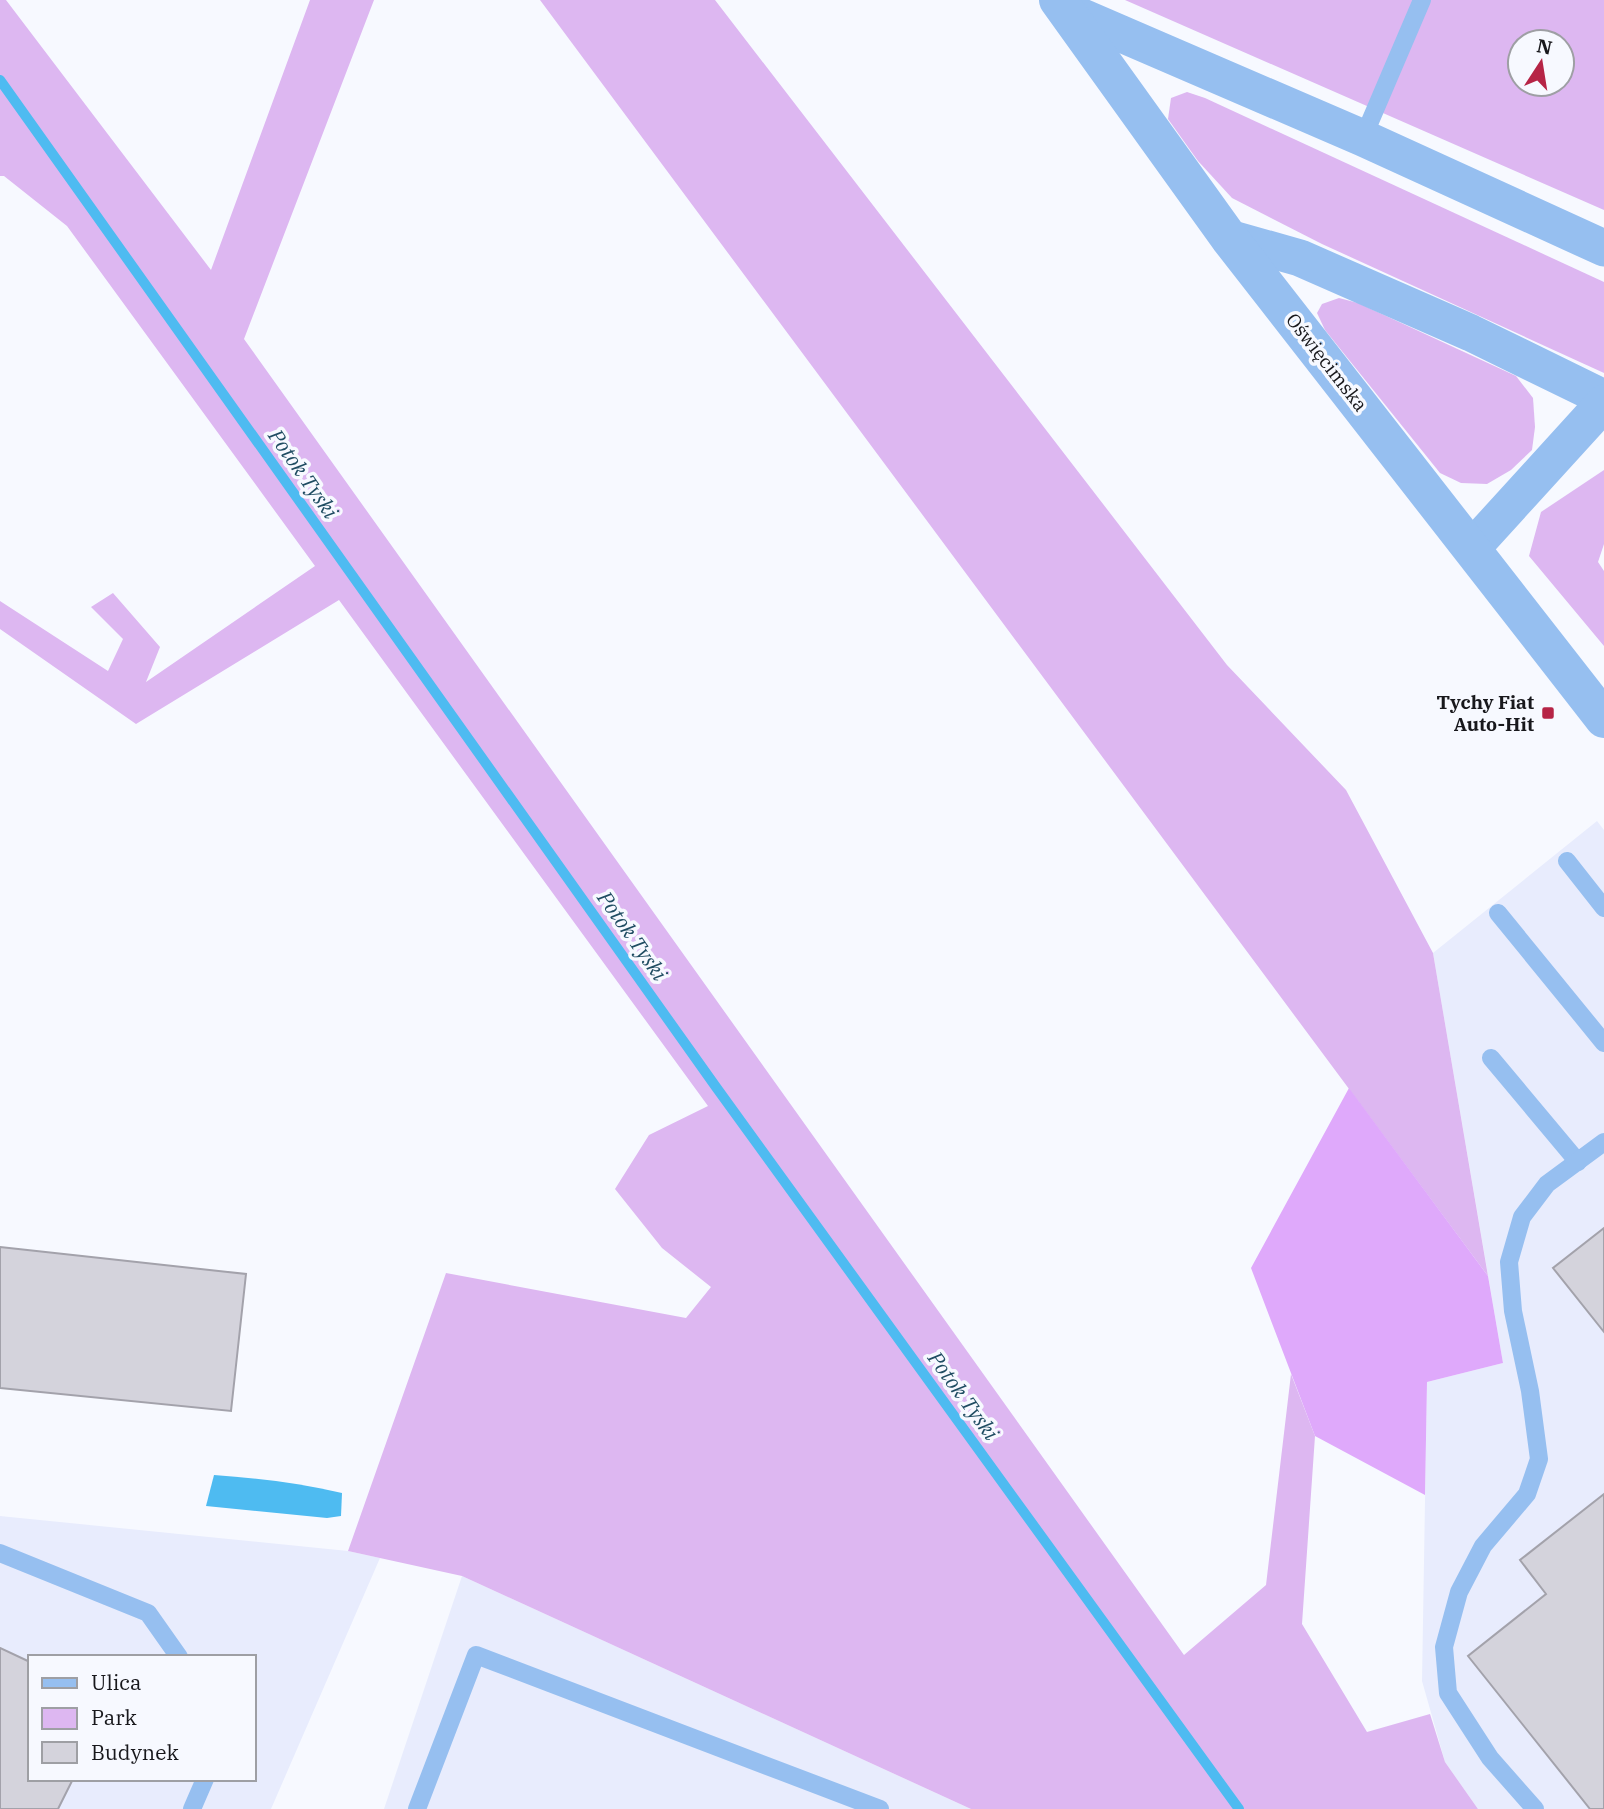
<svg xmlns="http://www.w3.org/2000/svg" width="1604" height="1809" font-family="'IBM Plex Serif',serif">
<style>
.built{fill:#e8ecfd;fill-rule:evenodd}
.green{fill:#ddb7f1;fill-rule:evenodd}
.forest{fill:#dfa9fb}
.water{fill:#4ebbf1}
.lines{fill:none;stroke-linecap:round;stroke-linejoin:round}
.stream{stroke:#4ebbf1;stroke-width:10}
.building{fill:#d4d3dc;stroke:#a3a2ab;stroke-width:2}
.service{stroke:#96bff0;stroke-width:18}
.minor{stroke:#96bff0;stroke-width:37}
.tertiary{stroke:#96bff0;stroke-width:38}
.poi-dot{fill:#b62446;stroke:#f7f9ff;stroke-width:2.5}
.labels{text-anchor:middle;stroke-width:7;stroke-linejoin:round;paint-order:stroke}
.street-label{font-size:19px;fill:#18181c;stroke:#f7f9ff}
.poi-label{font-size:19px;font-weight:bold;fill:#18181c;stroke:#f7f9ff;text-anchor:end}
.water-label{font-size:21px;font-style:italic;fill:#1f4c62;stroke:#f7f9ff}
</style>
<rect width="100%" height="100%" fill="#f7f9ff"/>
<g class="built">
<polygon points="1597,821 1604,830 1604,1809 1478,1809 1445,1762 1422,1681 1427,1382 1503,1363 1433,953"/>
<path d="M0,1516l348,35 32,7 -109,251h-271zM30,1657h224v122h-224z"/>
<polygon points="462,1576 971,1809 384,1809"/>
</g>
<g class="green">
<polygon points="0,0 6,0 211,270 310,0 374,0 244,339 1184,1655 1266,1585 1291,1374 1315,1436 1302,1624 1367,1732 1430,1714 1445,1762 1478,1809 971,1809 462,1576 348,1551 446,1273 686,1318 711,1287 662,1248 615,1189 649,1135 708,1106 339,600 136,724 0,629 0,601 108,671 123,639 91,607 113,593 160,647 146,682 315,566 67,226 4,176 0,176"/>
<polygon points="540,0 715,0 1227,665 1346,790 1433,953 1488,1276"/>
<path d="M1125,0h479v210zM1520,42h42v42h-42z"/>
<polygon points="1187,92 1205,98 1604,282 1604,373 1322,244 1232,198 1198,161 1168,119 1171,98"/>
<polygon points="1339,298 1358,303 1516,376 1533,398 1535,427 1532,450 1511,470 1487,484 1461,483 1440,473 1325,330 1317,313 1322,304"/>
<polygon points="1604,470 1604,544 1598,562 1604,571 1604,646 1529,556 1541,512"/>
</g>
<polygon class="forest" points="1349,1088 1488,1276 1503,1363 1427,1382 1425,1495 1315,1436 1251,1268"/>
<path class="water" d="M214,1475c44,3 85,8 128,18l-1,23 -14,2 -121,-12z"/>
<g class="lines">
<polyline class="stream" points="0,80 716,1087 1239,1809"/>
</g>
<g class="building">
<polygon points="1604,1228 1604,1332 1553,1268"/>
<polygon points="0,1247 246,1274 231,1411 0,1388"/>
<polygon points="1604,1494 1604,1809 1590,1809 1468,1656 1546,1594 1520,1560"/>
<polygon points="0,1648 30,1662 30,1779 73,1779 58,1809 0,1809"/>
</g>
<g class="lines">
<g class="service">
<polyline points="1363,138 1422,0"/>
<polyline points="1567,861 1604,908"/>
<polyline points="1498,913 1604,1043"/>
<polyline points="1491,1058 1578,1162"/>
<polyline points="0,1553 148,1613 179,1657"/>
<polyline points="192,1809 205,1779"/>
<polyline points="417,1809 476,1655 880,1809"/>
<polyline points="1535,1809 1490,1758 1448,1693 1444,1647 1459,1592 1483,1546 1527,1494 1539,1459 1530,1391 1513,1311 1509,1262 1522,1217 1547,1184 1604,1142"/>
</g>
<g class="minor">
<polyline points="1066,10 1363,138 1604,248"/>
<polyline points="1229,238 1300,258 1471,333 1604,398"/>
<polyline points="1472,548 1604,403"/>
</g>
<polyline class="tertiary" points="1058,0 1229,238 1604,719"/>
</g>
<rect class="poi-dot" x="1541" y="706" width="14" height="14" rx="3.5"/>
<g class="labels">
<g class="street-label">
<text transform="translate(1327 362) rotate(52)" y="7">Oświęcimska</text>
</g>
<g class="poi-label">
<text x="1534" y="709">Tychy Fiat<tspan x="1534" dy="22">Auto-Hit</tspan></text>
</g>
<g class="water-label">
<text transform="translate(303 474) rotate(55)" y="7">Potok Tyski</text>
<text transform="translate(632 936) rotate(55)" y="7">Potok Tyski</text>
<text transform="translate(963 1396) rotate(54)" y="7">Potok Tyski</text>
</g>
</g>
<rect x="28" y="1655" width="228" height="126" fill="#f7f9ff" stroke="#9e9fa4" stroke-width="2"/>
<rect x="42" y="1678" width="35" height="10" fill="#96bff0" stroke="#9e9fa4" stroke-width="2"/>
<text x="91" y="1690" font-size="21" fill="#18181c">Ulica</text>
<rect x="42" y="1708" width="35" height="21" fill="#ddb7f1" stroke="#9e9fa4" stroke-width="2"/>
<text x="91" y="1725" font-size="21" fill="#18181c">Park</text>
<rect x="42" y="1742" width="35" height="21" fill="#d4d3dc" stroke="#9e9fa4" stroke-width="2"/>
<text x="91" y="1760" font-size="21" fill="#18181c">Budynek</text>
<g transform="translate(1541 63) rotate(12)"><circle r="33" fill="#f7f9ff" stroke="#9e9fa4" stroke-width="2"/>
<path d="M0-5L12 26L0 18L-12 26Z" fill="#b62446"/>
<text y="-10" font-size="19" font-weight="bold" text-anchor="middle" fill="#18181c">N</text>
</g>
</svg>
